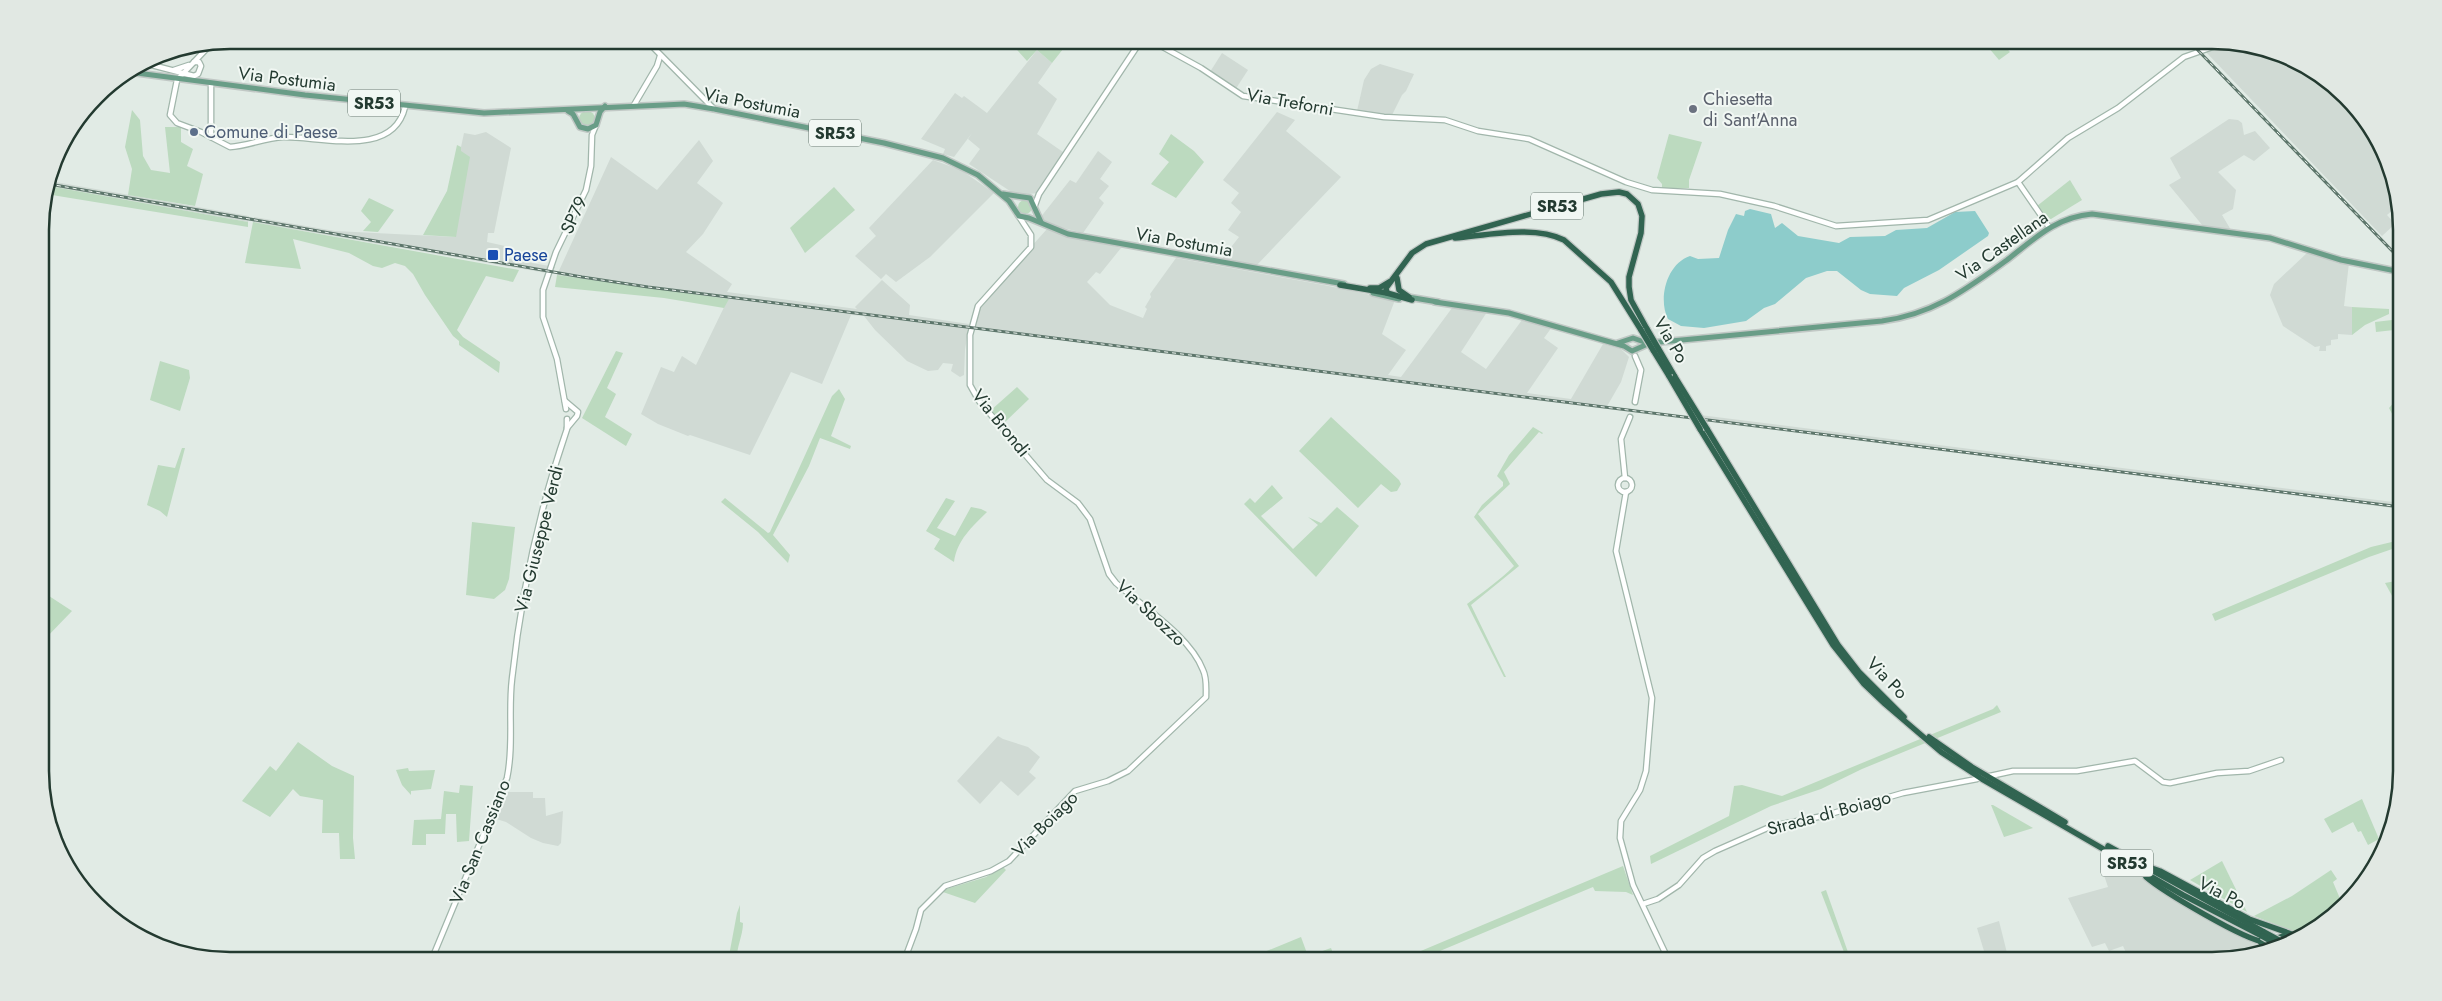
<svg xmlns="http://www.w3.org/2000/svg" width="2442" height="1001" font-family="Jost,sans-serif">
<style>
.built{fill:#d0dad4}
.green{fill:#bcdabf}
.water{fill:#8dcccb}
.lines{fill:none;stroke-linecap:round;stroke-linejoin:round}
.secondary-casing{stroke:#a1b6ab;stroke-width:7}
.primary-casing{stroke:#c1c8c5;stroke-width:8}
.highway-casing{stroke:#c1c8c5;stroke-width:8}
.secondary{stroke:#fff;stroke-width:4.5}
.primary{stroke:#699d87;stroke-width:5}
.highway{stroke:#316451;stroke-width:5.5}
.rail-casing{stroke:#5d766b;stroke-width:3}
.rail{stroke:#f1f7f3;stroke-width:1;stroke-dasharray:4;stroke-linecap:butt}
.highway-bridge-casing{stroke:#c1c8c5;stroke-width:8;stroke-linecap:butt}
.highway-bridge{stroke:#316451;stroke-width:5.5}
.worship-dot{fill:#6b7280;stroke:#f1f7f3;stroke-width:2}
.service-dot{fill:#5c6f8a;stroke:#f1f7f3;stroke-width:2}
.transit-dot{fill:#1a4fb4;stroke:#f1f7f3;stroke-width:2}
.labels{text-anchor:middle;stroke-width:4;stroke-linejoin:round;paint-order:stroke}
.shield{fill:#f1f7f3;stroke:#61736a;stroke-width:1}
.shield-label{font-size:16px;font-weight:bold;fill:#233a30}
.street-label{font-size:18px;fill:#233a30;stroke:#f1f7f3}
.worship-label{font-size:18px;fill:#5b616d;stroke:#f1f7f3;text-anchor:start}
.service-label{font-size:18px;fill:#4e5e75;stroke:#f1f7f3;text-anchor:start}
.transit-label{font-size:18px;fill:#164399;stroke:#f1f7f3;text-anchor:start}
.rim{fill:none;stroke:#233a30;stroke-width:2.5}
</style>
<rect width="100%" height="100%" fill="#e1ebe5"/>
<g class="built">
<polygon points="2186,40 2189,40 2292,146 2400,257 2401,260"/>
<polygon points="2230,43 2274,50 2318,72 2363,114 2387,157 2400,204 2400,212 2396,207 2387,215 2395,224 2382,236 2204,50"/>
<polygon points="1037,50 1052,63 1038,83 1057,99 1037,134 1063,152 1038,193 1020,195 1013,193 969,164 980,149 968,139 972,133 954,157 943,154 945,149 921,139 955,93 962,98 964,96 987,113"/>
<polygon points="1222,53 1248,70 1235,90 1210,72"/>
<polygon points="1380,64 1414,74 1406,91 1402,95 1392,115 1357,111 1364,80 1371,69"/>
<polygon points="1277,112 1295,120 1286,131 1341,177 1256,266 1221,260 1239,237 1228,230 1241,212 1231,203 1239,193 1223,180"/>
<polygon points="2229,119 2238,120 2242,123 2244,135 2255,131 2270,148 2254,161 2244,155 2218,172 2236,190 2233,209 2222,215 2231,230 2203,226 2169,185 2181,178 2170,158"/>
<polygon points="486,132 511,148 494,233 488,233 487,242 505,246 503,258 555,267 552,274 253,222 254,217 335,231 455,237 461,147 464,133 475,135"/>
<polygon points="699,140 713,161 697,183 723,203 703,234 686,252 732,284 727,292 857,309 855,307 882,280 910,305 909,315 969,324 965,350 964,375 960,377 951,371 953,364 943,363 938,370 928,371 907,361 875,330 864,316 851,315 822,384 791,372 750,455 690,435 688,436 658,424 641,414 661,367 674,372 682,356 696,365 728,299 557,275 611,157 657,190"/>
<polygon points="1098,151 1112,162 1100,179 1109,186 1099,198 1104,203 1083,233 1051,225 1040,218 1070,180 1076,183"/>
<polygon points="933,160 961,170 994,193 930,257 896,282 886,274 881,279 855,256 876,236 869,228"/>
<polygon points="50,181 249,216 248,222 49,186"/>
<polygon points="1047,229 1121,248 1100,274 1096,272 1087,282 1110,305 1143,318 1147,309 1145,307 1151,297 1150,294 1176,258 1324,285 1395,300 1382,334 1406,350 1388,375 1401,377 1452,308 1487,312 1461,352 1486,369 1522,320 1552,327 1544,338 1558,348 1527,393 1571,399 1603,344 1621,349 1629,357 1621,382 1606,408 972,329 980,304"/>
<polygon points="2308,252 2349,263 2344,306 2352,307 2352,335 2338,334 2338,339 2331,340 2331,345 2326,346 2326,351 2319,351 2320,346 2315,347 2283,326 2270,295 2274,284"/>
<polygon points="1700,415 2401,503 2401,509 1704,421"/>
<polygon points="998,736 1003,739 1028,747 1040,757 1029,772 1036,778 1018,796 1001,781 980,804 957,781"/>
<polygon points="505,792 533,792 533,798 545,798 546,816 563,811 561,843 558,846 543,843 531,838 506,822 493,818"/>
<polygon points="2126,867 2129,868 2167,894 2260,943 2261,951 2256,954 2225,961 2130,961 2123,946 2109,951 2105,943 2092,947 2068,898 2108,887 2104,875"/>
<polygon points="1999,921 2009,961 1987,961 1977,928"/>
</g>
<g class="green">
<polygon points="1014,40 1061,40 1067,44 1052,63 1037,50 1027,61 1011,43"/>
<polygon points="1999,40 2010,52 1999,60 1988,47"/>
<polygon points="132,110 140,120 143,156 151,170 170,173 165,127 181,127 181,142 193,149 187,166 203,174 195,206 128,195 132,169 125,147"/>
<circle cx="587" cy="119" r="8"/>
<polygon points="1171,134 1194,151 1204,162 1176,198 1151,184 1169,162 1159,154"/>
<polygon points="1669,134 1702,142 1689,180 1689,188 1662,189 1662,184 1657,178"/>
<polygon points="457,145 461,147 461,151 470,157 456,237 423,235 447,191"/>
<polygon points="2070,180 2082,200 2051,219 2046,218 2037,206"/>
<polygon points="49,186 248,222 248,227 58,196 47,194"/>
<polygon points="834,187 855,210 805,253 790,228"/>
<polygon points="369,198 394,210 378,232 363,231 371,222 361,211"/>
<circle cx="1025" cy="207" r="7"/>
<polygon points="253,222 519,270 513,282 486,276 457,330 463,337 500,362 499,373 459,345 459,341 453,336 425,295 413,274 405,266 395,263 382,268 373,266 349,253 293,239 301,269 245,263"/>
<polygon points="557,275 729,299 724,308 664,298 555,287"/>
<polygon points="2352,307 2389,309 2389,314 2365,325 2352,335"/>
<polygon points="2392,320 2394,330 2376,332 2375,322"/>
<polygon points="616,351 623,353 607,388 616,394 605,417 632,434 626,446 582,418"/>
<polygon points="160,361 189,370 190,378 180,411 150,400"/>
<polygon points="1017,387 1029,399 1002,425 990,411"/>
<polygon points="839,389 845,399 831,436 851,446 850,449 820,438 809,466 773,535 790,555 788,563 758,532 721,502 725,498 768,533 770,532 832,396"/>
<polygon points="2401,389 2401,431 2389,408 2396,400 2393,392"/>
<polygon points="1331,417 1399,480 1401,484 1397,491 1391,492 1381,484 1358,508 1299,451"/>
<path d="M1533,427l10,6 -1,1 -3,-2 -35,40 6,12 -32,30 41,52 -48,39 35,72h-2l-37,-73c16,-12 33,-24 47,-38l-40,-49 8,-12 21,-19v-4l-6,-6 12,-21z"/>
<polygon points="182,448 185,448 167,517 160,511 147,505 158,465 175,468"/>
<polygon points="1272,485 1283,498 1261,516 1293,549 1318,525 1308,517 1321,523 1337,507 1359,526 1316,577 1244,504 1250,498 1255,503"/>
<path d="M946,498l9,3 -18,27 18,8 16,-29 10,2 6,3c-15,15 -30,28 -33,50l-20,-13 6,-10 -14,-8z"/>
<polygon points="472,522 515,527 509,579 505,590 494,599 466,595"/>
<polygon points="2400,540 2401,546 2369,557 2215,621 2212,614 2371,547"/>
<polygon points="2401,580 2402,614 2385,583"/>
<polygon points="46,594 72,611 43,641 42,598"/>
<polygon points="1997,705 2001,712 1862,769 1821,789 1771,806 1651,864 1650,856 1729,816 1734,786 1742,785 1782,796 1993,709"/>
<polygon points="298,742 332,766 354,776 353,838 355,859 340,859 339,833 322,833 323,800 300,796 293,789 270,817 242,801 270,766 276,771"/>
<polygon points="408,768 409,771 435,770 431,789 411,791 411,795 402,785 396,770"/>
<polygon points="460,785 473,786 469,841 457,842 456,814 446,814 445,834 426,834 426,845 412,845 414,820 441,819 444,791 459,793"/>
<polygon points="2362,799 2379,839 2368,845 2361,831 2358,832 2353,822 2332,833 2324,819"/>
<polygon points="1991,805 1993,805 2033,828 2004,837"/>
<polygon points="2222,861 2247,912 2190,880"/>
<polygon points="1623,866 1633,895 1626,892 1595,891 1593,887 1416,961 1397,961"/>
<polygon points="1003,867 1006,870 975,903 940,891 986,877"/>
<polygon points="2331,870 2337,879 2333,882 2341,901 2309,927 2310,929 2302,933 2295,932 2254,916 2292,896"/>
<polygon points="1826,890 1849,955 1847,960 1821,892"/>
<path d="M740,905v17l3,1c0,13 -7,24 -6,38h-9l9,-48z"/>
<polygon points="1301,937 1308,956 1331,948 1336,961 1259,961 1257,955"/>
</g>
<path class="water" d="M1750,209l21,5 4,14 7,-5 16,13 41,7 11,-6 35,-1 11,-6 31,-2 28,-16 20,-1 14,22 -1,3 -49,34 -35,18 -7,8 -27,-2 -9,-4 -24,-19h-10l-21,7 -31,26 -11,4 -18,13 -42,7 -23,-2 -13,-7c-10,-19 -2,-55 22,-63l8,3 21,-1 9,-28 8,-16 8,2 1,-5z"/>
<g class="lines">
<defs>
<g id="secondary">
<polyline points="646,40 714,109"/>
<polyline points="1150,40 1201,68 1243,96 1384,117 1445,120 1478,131 1529,139 1626,182 1652,190 1720,194 1774,206 1836,226 1928,220 2018,182 2068,138 2118,108 2184,57 2227,42"/>
<path d="M211,44l-34,36 -7,35 7,8 24,9 29,15c17,-1 35,-9 53,-10 37,-1 110,22 122,-30"/>
<polyline points="144,63 194,76 198,74 201,66 199,62 194,62"/>
<polyline points="174,70 189,65"/>
<polyline points="634,105 657,66 660,56"/>
<polyline points="211,137 211,84"/>
<polyline points="2018,182 2049,227"/>
<polyline points="1035,205 1039,194 1136,48 1138,40"/>
<polyline points="565,401 578,412 577,416 567,428"/>
<polyline points="1635,402 1641,370 1635,356"/>
<polyline points="566,409 557,359 543,317 543,290 556,252 586,190 591,166 592,135 596,125"/>
<polyline points="1625,478 1621,439 1630,417"/>
<circle cx="1625" cy="485" r="7"/>
<polyline points="1626,492 1616,551 1652,698 1646,771 1640,790 1621,821 1620,838 1633,885 1669,961"/>
<polyline points="1990,776 2013,771 2077,771 2135,761 2163,782 2170,783 2217,773 2249,771 2281,760"/>
<polyline points="1643,904 1658,899 1679,885 1703,858 1715,851 1772,826 1823,816 1903,793 1977,779"/>
<path d="M431,961l76,-183c7,-33 1,-66 5,-99 9,-85 27,-169 55,-250v-10"/>
<path d="M904,961l12,-32 5,-19 24,-24 46,-15 18,-10 66,-70 33,-10 20,-10 78,-74c0,-9 1,-19 -3,-27 -13,-34 -60,-63 -87,-87l-7,-9 -19,-55 -12,-16 -31,-23 -68,-79 -9,-16v-50l8,-29 53,-59v-12l-13,-20"/>
</g>
<g id="primary">
<polyline points="129,72 305,95 484,113 664,105 684,104 714,109 884,143 943,158 978,175 1009,201 1019,216 1029,218 1068,234 1344,284"/>
<polyline points="568,111 573,114 580,127 588,129 596,125 600,112 605,106"/>
<polyline points="1003,194 1030,198 1041,222"/>
<polyline points="1373,293 1399,299"/>
<polyline points="1408,297 1438,302"/>
<path d="M1435,302l74,11 115,33 8,5 18,-8 232,-22c52,-7 83,-31 125,-61 27,-21 49,-43 85,-46l178,24 71,22 60,12"/>
<polyline points="1618,343 1633,338 1647,343"/>
</g>
<g id="highway">
<path d="M1455,238c33,-3 79,-13 109,2l47,42 30,48"/>
<polyline points="1397,278 1399,290 1409,297"/>
<polyline points="1340,285 1387,293 1412,300"/>
<polyline points="1370,288 1379,288 1389,282"/>
<polyline points="1387,293 1386,288 1412,253 1426,244 1601,194 1619,192 1627,194 1638,204 1642,216 1641,233 1629,277 1629,287 1631,300 1647,329"/>
<polyline points="1658,348 1675,377"/>
<polyline points="1653,350 1669,376"/>
<polyline points="1700,429 1833,645 1864,684 1885,704 1941,752 1982,779 2183,895 2262,936"/>
<polyline points="1707,429 1838,645 1859,672 1904,717"/>
<polyline points="1929,737 1972,767 2065,822"/>
<polyline points="2108,846 2264,932"/>
<polyline points="2146,866 2160,871 2249,919 2300,937"/>
<path d="M2146,877c16,14 100,64 119,65 6,0 12,-4 18,-6l9,5"/>
<polyline points="2260,941 2263,946 2263,953"/>
</g>
</defs>
<use href="#secondary" class="secondary-casing"/>
<use href="#primary" class="primary-casing"/>
<use href="#highway" class="highway-casing"/>
<use href="#secondary" class="secondary"/>
<use href="#primary" class="primary"/>
<use href="#highway" class="highway"/>
<defs>
<g id="rail">
<polyline points="2188,40 2400,259"/>
<polyline points="49,184 582,277 648,287 2401,507"/>
</g>
</defs>
<use href="#rail" class="rail-casing"/>
<use href="#rail" class="rail"/>
<defs>
<g id="highway-bridge">
<polyline points="1647,329 1658,348"/>
<polyline points="1641,330 1653,350"/>
<polyline points="1669,376 1700,429"/>
<polyline points="1675,377 1707,429"/>
<polyline points="2264,932 2286,944"/>
<polyline points="2262,936 2281,947"/>
</g>
</defs>
<use href="#highway-bridge" class="highway-bridge-casing"/>
<use href="#highway-bridge" class="highway-bridge"/>
</g>
<circle class="worship-dot" cx="1693" cy="109" r="5"/>
<circle class="service-dot" cx="194" cy="132" r="5"/>
<rect class="transit-dot" x="487" y="249" width="12" height="12" rx="2.5"/>
<g class="labels">
<g class="shield">
<rect x="348" y="89.5" width="52" height="27" rx="4"/>
<rect x="809" y="119.5" width="52" height="27" rx="4"/>
<rect x="1531" y="192.5" width="52" height="27" rx="4"/>
<rect x="2101" y="849.5" width="52" height="27" rx="4"/>
</g>
<g class="shield-label">
<text x="374" y="109">SR53</text>
<text x="835" y="139">SR53</text>
<text x="1557" y="212">SR53</text>
<text x="2127" y="869">SR53</text>
</g>
<g class="street-label">
<text transform="translate(287 79) rotate(7)" y="6">Via Postumia</text>
<text transform="translate(1290 102) rotate(10)" y="6">Via Treforni</text>
<text transform="translate(752 103) rotate(11)" y="6">Via Postumia</text>
<text transform="translate(574 215) rotate(-65)" y="6">SP79</text>
<text transform="translate(1184 242) rotate(10)" y="6">Via Postumia</text>
<text transform="translate(2002 246) rotate(-35)" y="6">Via Castellana</text>
<text transform="translate(1671 340) rotate(60)" y="6">Via Po</text>
<text transform="translate(1001 423) rotate(51)" y="6">Via Brondi</text>
<text transform="translate(539 539) rotate(-76)" y="6">Via Giuseppe Verdi</text>
<text transform="translate(1151 613) rotate(43)" y="6">Via Sbozzo</text>
<text transform="translate(1887 678) rotate(46)" y="6">Via Po</text>
<text transform="translate(1829 813) rotate(-15)" y="6">Strada di Boiago</text>
<text transform="translate(1045 824) rotate(-45)" y="6">Via Boiago</text>
<text transform="translate(480 842) rotate(-68)" y="6">Via San Cassiano</text>
<text transform="translate(2222 893) rotate(27)" y="6">Via Po</text>
</g>
<g class="worship-label">
<text x="1703" y="105">Chiesetta<tspan x="1703" dy="21">di Sant'Anna</tspan></text>
</g>
<g class="service-label">
<text x="204" y="138">Comune di Paese</text>
</g>
<g class="transit-label">
<text x="504" y="261">Paese</text>
</g>
</g>
<path d="M0 0H2442V1001H0ZM230 49H2212A181 181 0 0 1 2393 230V771A181 181 0 0 1 2212 952H230A181 181 0 0 1 49 771V230A181 181 0 0 1 230 49Z" fill="#e1e8e3" fill-rule="evenodd"/>
<path class="rim" d="M230 49H2212A181 181 0 0 1 2393 230V771A181 181 0 0 1 2212 952H230A181 181 0 0 1 49 771V230A181 181 0 0 1 230 49Z"/>
</svg>
